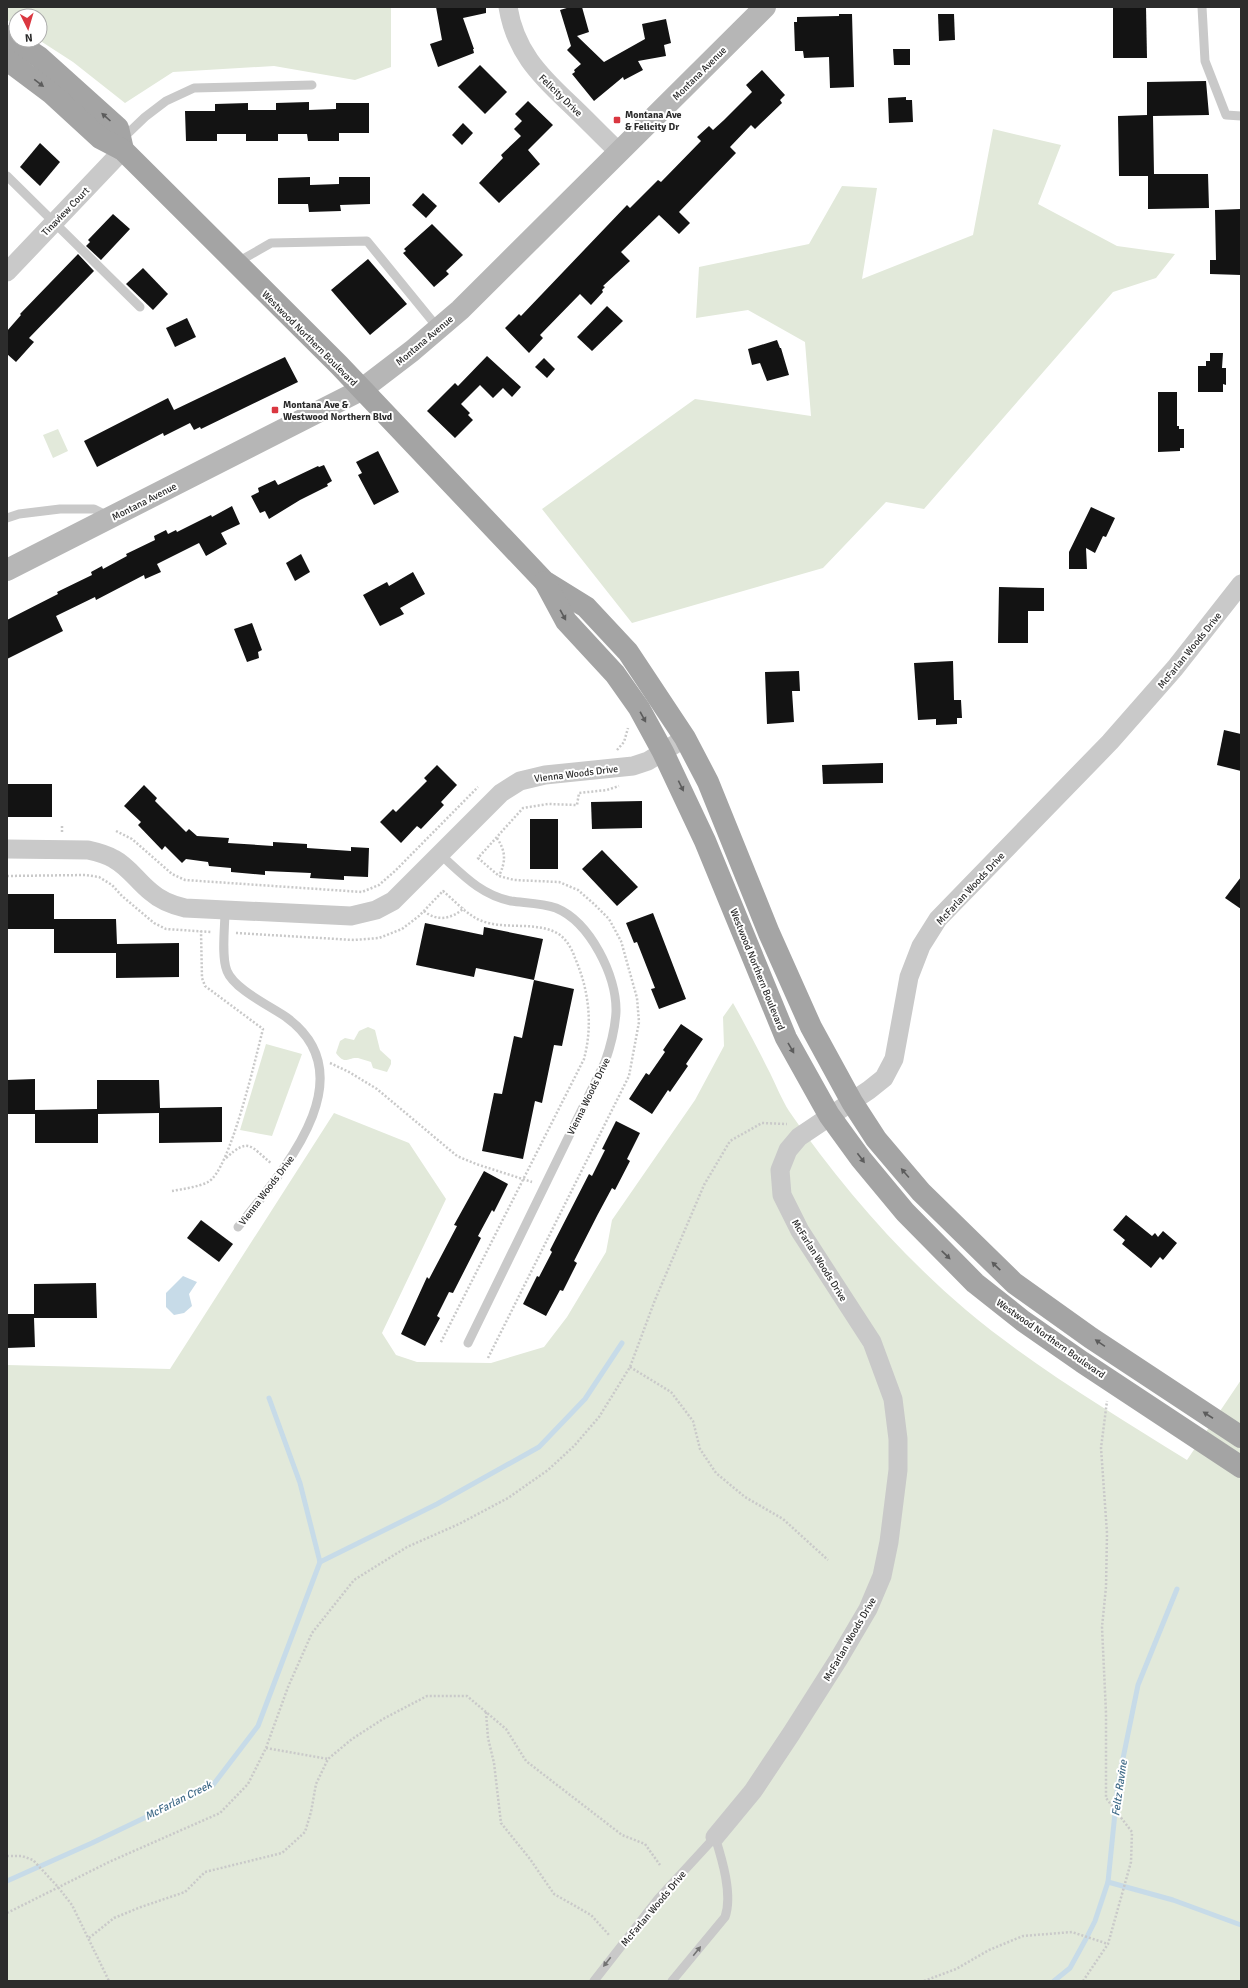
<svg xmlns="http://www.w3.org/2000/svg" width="1248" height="1988" font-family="Signika,sans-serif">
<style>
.green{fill:#e2e9da}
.water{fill:#c7dbe8}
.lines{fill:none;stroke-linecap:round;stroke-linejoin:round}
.stream{stroke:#c7dbe8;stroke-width:5}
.building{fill:#131313}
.path{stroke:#c9c9c9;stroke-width:2.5;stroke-dasharray:2 2;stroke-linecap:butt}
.lane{stroke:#c9c9c9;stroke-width:9}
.street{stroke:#c9c9c9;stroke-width:19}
.secondary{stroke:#b6b6b6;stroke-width:22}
.primary{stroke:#a4a4a4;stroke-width:22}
.oneway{fill:#5c5c5c}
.oneway2{fill:#737373}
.poi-dot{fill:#da3740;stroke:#fff;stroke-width:1.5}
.labels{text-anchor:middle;stroke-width:4;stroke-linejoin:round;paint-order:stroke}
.street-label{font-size:10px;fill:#2c2c2c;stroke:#fff}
.poi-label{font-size:10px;font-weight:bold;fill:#2c2c2c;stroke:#fff;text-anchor:start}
.water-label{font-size:11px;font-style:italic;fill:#406b88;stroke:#fff}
</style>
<rect width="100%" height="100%" fill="#fff"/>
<g class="green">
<polygon points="7,7 391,7 391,67 355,80 274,66 173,72 125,103 73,62 39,40 40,16 16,16 16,25 7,20"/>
<polygon points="993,129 1061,145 1038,204 1117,246 1175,254 1156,278 1113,292 924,509 886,502 823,568 632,623 542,509 695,399 811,416 805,342 748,310 696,318 699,267 809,244 842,186 877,188 862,279 973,235"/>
<polygon points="58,429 68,451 53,458 43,435"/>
<path d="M733,1003c13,23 25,46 37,70 6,12 12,27 19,38 50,73 110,142 177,199 68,57 146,103 221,150l54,-80v601h-1234v-616l163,4 164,-256 75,30 37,56 -64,134 14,22 21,7 74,1 53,-16 23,-30 39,-65 6,-32 83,-120 29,-54 -1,-29z"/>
<path d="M368,1027l7,3 5,20 11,10v4l-4,8 -14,-4 -2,-6c-4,-1 -9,-3 -13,-4 -11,-1 -12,8 -22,-5l4,-12 5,-3 9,2 5,-9z"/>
<polygon points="266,1044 302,1054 272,1136 240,1130"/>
</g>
<polygon class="water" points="183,1276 197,1282 189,1294 192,1306 184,1313 174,1315 166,1307 166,1293"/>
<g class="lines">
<g class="stream">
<polyline points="269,1398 300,1483 320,1562"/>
<polyline points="320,1562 437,1504 539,1447 585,1399 622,1343"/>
<polyline points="7,1881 92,1843 213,1785 258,1726 320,1562"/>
<polyline points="1108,1882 1173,1900 1241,1925"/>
<polyline points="1054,1981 1070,1968 1087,1937 1095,1921 1108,1882 1118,1783 1138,1685 1177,1589"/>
</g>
</g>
<g class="building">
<polygon points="436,7 486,7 486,13 463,18 474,49 473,49 474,53 438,67 430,44 442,40"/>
<polygon points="570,7 582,7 589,32 577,36 604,62 645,39 642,24 666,19 671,43 664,45 666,56 638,61 643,70 624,80 623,77 594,101 572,74 575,72 574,70 581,64 567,50 571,46 560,10"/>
<polygon points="1113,7 1146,7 1147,58 1113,58"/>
<polygon points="839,14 852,14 854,87 830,88 829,57 804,58 803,51 795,51 794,22 797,22 797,17 839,16"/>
<polygon points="938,14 954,14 955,40 939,41"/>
<polygon points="893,49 910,49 910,65 894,65"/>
<polygon points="480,65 507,92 485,114 458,87"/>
<polygon points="762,70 785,95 780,100 782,103 755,129 751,125 730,147 736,153 679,212 690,223 679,234 659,215 621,252 630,261 603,286 605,287 602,290 603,292 591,305 580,294 540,335 543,338 529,353 505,328 519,314 521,316 627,205 630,208 658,180 661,182 701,141 697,137 709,126 713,130 724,120 752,92 746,85"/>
<polygon points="1206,81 1209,115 1153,116 1154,174 1208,174 1209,208 1148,209 1148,176 1119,176 1118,116 1147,115 1147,82"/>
<polygon points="906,97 906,100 912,100 913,122 889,123 888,98"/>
<polygon points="528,101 553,125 528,150 540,164 499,203 479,183 503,158 501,155 521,136 514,129 522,121 515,114"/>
<polygon points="309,102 309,110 336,109 336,103 369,103 369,133 339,133 339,141 308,141 307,134 278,134 278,141 246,141 246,134 217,134 217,141 186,141 185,111 215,111 215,104 248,103 248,110 276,110 276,103"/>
<polygon points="463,123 473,133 462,145 452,135"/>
<polygon points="40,143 60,162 40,186 20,167"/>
<polygon points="310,177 310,185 339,184 339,177 370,177 370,204 340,205 341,211 309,212 308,204 278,204 278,178"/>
<polygon points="423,193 437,206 426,218 412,205"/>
<polygon points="1241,209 1241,275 1210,274 1210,260 1216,260 1215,210"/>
<polygon points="113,214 130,229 101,260 86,246 90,242 88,240"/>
<polygon points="432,224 463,255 446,271 449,274 434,287 403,253 406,251 404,249"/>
<polygon points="78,254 94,271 29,338 34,342 16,362 7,354 7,331 21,315 20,314"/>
<polygon points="368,259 407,304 370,335 331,290"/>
<polygon points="143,268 168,294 153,310 126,284"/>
<polygon points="607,306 623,321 592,351 577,337"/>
<polygon points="187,318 196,337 175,347 166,328"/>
<polygon points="777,340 780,348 781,348 789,375 767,381 760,363 752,365 748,349"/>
<polygon points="1210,353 1223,353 1222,368 1226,368 1226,385 1223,384 1223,392 1198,392 1198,366 1206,366 1206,361 1210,361"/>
<polygon points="487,356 521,387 512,397 503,388 493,398 480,385 461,404 470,413 468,415 473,420 455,438 427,411 455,383 458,386"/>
<polygon points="285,357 298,382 201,429 200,427 194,430 190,423 164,436 163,433 97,467 84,441 168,398 174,410"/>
<polygon points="544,358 555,369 547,378 535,367"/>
<polygon points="1158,392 1177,392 1177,426 1179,426 1179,429 1184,429 1184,448 1180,448 1180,451 1158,452"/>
<polygon points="378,451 399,492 374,505 358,475 362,473 356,462"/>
<polygon points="324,465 332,481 327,484 328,486 300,500 269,519 265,511 260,513 251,496 259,492 258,488 275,480 278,485 318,466 319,467"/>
<polygon points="232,506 240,524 221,533 227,544 206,556 199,543 157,564 161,572 145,579 144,575 96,600 95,597 56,616 63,631 7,659 7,620 58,594 57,592 92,575 91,572 102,566 103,569 127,556 126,554 155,540 154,536 166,530 168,534 176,530 177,532 211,515 212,517"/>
<polygon points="1091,507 1115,518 1106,537 1103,536 1095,553 1086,548 1087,569 1069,569 1069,552"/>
<polygon points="301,554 310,572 295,581 286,563"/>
<polygon points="413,572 425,594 400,608 404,614 380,626 363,595 387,582 389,586"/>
<polygon points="999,587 1044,588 1044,611 1028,611 1028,643 998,643"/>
<polygon points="252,623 262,650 258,652 259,658 247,662 234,629"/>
<polygon points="953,661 954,700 961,700 962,718 957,718 957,724 936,725 936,719 918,720 914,663"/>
<polygon points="799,671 800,691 792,691 794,722 767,724 765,672"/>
<polygon points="1224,730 1241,734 1241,771 1217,765"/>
<polygon points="883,763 883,783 823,784 822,765"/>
<polygon points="437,765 457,785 441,802 444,805 421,829 417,826 401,843 380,822 393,809 396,812 427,781 424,778"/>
<rect x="7" y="784" width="45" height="33"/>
<polygon points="144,785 157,798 155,801 186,832 189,829 197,836 229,838 228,843 273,846 273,842 307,844 307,848 351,851 351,847 369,848 368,877 344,876 344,880 310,878 311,873 265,871 265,875 231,872 231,868 209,866 208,862 186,859 182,863 165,846 162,850 138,825 141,822 124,806"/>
<polygon points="642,801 642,828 592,829 591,802"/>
<rect x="530" y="819" width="28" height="50"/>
<polygon points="602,850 638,887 617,906 582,869"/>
<polygon points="1241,877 1241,909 1225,898"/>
<polygon points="7,894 54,894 54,919 116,919 117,944 179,943 179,977 116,978 116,953 54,953 54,929 7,929"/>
<polygon points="653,913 686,999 659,1009 651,989 655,988 637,942 634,943 626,923"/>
<polygon points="425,923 483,935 484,927 543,939 534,980 476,968 474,977 416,965"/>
<polygon points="534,980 574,989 562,1046 554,1045 542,1103 535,1101 523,1159 482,1151 494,1093 502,1094 514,1036 522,1038"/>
<polygon points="681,1024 703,1039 686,1064 688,1066 670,1092 668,1090 652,1114 629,1099 646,1073 649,1075 665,1052 663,1050"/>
<polygon points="35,1079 35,1110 97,1109 97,1080 159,1080 160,1108 222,1107 222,1142 159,1143 159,1113 98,1114 98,1143 35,1143 35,1114 7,1114 7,1080"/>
<polygon points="616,1121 640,1133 627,1159 630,1161 615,1190 612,1188 598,1214 574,1261 577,1263 563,1291 560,1290 546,1316 523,1304 537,1276 539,1277 552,1252 550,1250 589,1174 592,1176 605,1150 602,1149"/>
<polygon points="484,1171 508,1184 494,1212 492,1210 478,1236 481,1238 453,1293 449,1292 437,1316 440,1318 425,1346 401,1334 427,1277 429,1279 457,1226 454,1225"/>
<polygon points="1126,1215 1152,1236 1155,1233 1158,1237 1163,1231 1177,1243 1163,1260 1160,1257 1151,1268 1122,1244 1125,1240 1113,1230"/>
<polygon points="201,1220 233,1244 219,1262 187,1238"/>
<polygon points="96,1283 97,1318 34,1318 35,1347 7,1348 7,1314 34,1314 34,1284"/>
</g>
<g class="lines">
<g class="path">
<polyline points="617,750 624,742 628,728"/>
<polyline points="62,826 62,833"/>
<polyline points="116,831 132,839 172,874 185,880 362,892 379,885 395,871 478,787"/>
<path d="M497,838c9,14 9,23 2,38"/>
<polyline points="7,876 86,875 99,877 112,885 122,896 154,923 166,929 211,932"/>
<path d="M424,911c13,11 28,8 40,-3"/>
<path d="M236,933l118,7 25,-2 23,-9 17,-13 24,-25c12,10 25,25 39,30 24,9 52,0 75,12 9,5 15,16 18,25 14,32 18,67 9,101l-144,285"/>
<polyline points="330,1063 349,1072 377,1089 457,1156 476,1164 532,1182"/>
<path d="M226,1158c23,-21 24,-12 46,6"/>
<path d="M172,1191c11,-2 26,-4 36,-9 22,-11 48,-126 55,-153l-58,-43 -3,-8 -1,-47"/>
<polyline points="488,1358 629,1076 639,1022 637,998 621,941 609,919 594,904 578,890 559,882 514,880 499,876 478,858 523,808 548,804 577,805 579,793 607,790 619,786"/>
<polyline points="630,1367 671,1392 693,1421 700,1449 716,1473 745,1497 783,1519 828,1560"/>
<polyline points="486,1712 488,1738 494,1763 501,1823 530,1859 554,1894 591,1915 610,1936"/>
<polyline points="266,1748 328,1759"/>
<polyline points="7,1856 22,1856 33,1860 58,1887 72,1905 109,1981"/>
<polyline points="7,1913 109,1862 220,1813 248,1784 266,1748 288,1687 312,1633 354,1580 407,1547 459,1524 508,1498 548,1470 574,1446 599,1417 630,1367 655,1300 704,1185 730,1141 762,1123 787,1124"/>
<polyline points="89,1938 114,1918 141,1907 185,1892 205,1872 282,1853 305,1832 311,1812 316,1784 328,1759 352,1739 383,1719 427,1696 467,1696 506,1729 526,1761 622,1835 645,1844 660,1865"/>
<polyline points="924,1981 956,1969 989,1950 1023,1936 1072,1932 1108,1944"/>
<polyline points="1083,1981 1108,1944 1131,1862 1132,1832 1106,1798 1106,1713 1102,1627 1106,1587 1107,1533 1101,1448 1107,1401"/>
</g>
<g class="lane">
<polyline points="1202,7 1205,61 1226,115 1241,116"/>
<polyline points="122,139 145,117 166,101 194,88 312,85"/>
<polyline points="7,176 140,307"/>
<polyline points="236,263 271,243 367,241 438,328"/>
<polyline points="7,518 19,514 60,509 94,509 108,516"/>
<path d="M441,855c22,20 40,40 70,46 15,2 31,2 45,7 34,14 61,68 60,104 -1,17 -5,33 -11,50l-137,281"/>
<path d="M225,911c0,16 -4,46 2,60 7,18 43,35 59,46 83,60 -6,157 -48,210"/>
<path d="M594,1981l64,-82 57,-62c7,22 18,58 10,80l-53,64"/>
</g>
<g class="street">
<path d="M508,7c7,43 30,67 61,96 17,16 33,33 50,49"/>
<polyline points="7,272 123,150"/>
<path d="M7,849l81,1c9,2 18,4 26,9 15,8 24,23 37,33 10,9 21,13 34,16l166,8 25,-6 17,-9 108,-108 19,-12 25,-6 88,-9 15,-5 37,-23"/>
<polyline points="715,1837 753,1791 791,1734 838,1660 868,1609 882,1576 889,1542 898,1470 898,1439 893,1399 872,1342 800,1231 782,1195 780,1170 788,1150 799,1137 869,1090 884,1078 894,1059 909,977 921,946 938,919 1110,742 1175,668 1241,584"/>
</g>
<polyline class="secondary" points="7,570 361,390 412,351 460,310 765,7"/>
<g class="primary">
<polyline points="7,36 39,57 118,128 123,150"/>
<polyline points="7,60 51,93 100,138 123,150 339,365 544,581 586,607 628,652 685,738 708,782 769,933 811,1027 852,1102 876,1139 921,1192 1014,1283 1091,1338 1241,1437"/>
<polyline points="545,582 566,621 615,674 639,708 663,752 705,841 786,1038 829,1115 861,1159 905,1212 975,1283 1023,1321 1082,1362 1241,1467"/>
</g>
</g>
<defs><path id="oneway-solid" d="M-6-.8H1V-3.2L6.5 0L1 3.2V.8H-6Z"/></defs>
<g class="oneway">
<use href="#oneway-solid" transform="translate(39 83) rotate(37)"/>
<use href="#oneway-solid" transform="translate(106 117) rotate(-138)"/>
<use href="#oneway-solid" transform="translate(563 615) rotate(61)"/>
<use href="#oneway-solid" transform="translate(643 717) rotate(61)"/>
<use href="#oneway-solid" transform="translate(681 786) rotate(64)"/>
<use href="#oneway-solid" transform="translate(791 1048) rotate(60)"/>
<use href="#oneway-solid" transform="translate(861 1158) rotate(53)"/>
<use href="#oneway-solid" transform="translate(905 1173) rotate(-131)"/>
<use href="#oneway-solid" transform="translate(946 1255) rotate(44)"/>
<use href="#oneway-solid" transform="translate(996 1266) rotate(-136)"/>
<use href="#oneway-solid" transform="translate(1100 1343) rotate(-146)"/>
<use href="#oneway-solid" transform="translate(1208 1415) rotate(-147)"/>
</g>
<g class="oneway2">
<use href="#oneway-solid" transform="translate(697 1951) rotate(-51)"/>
<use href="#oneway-solid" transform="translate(607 1962) rotate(128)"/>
</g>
<g class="poi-dot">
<rect x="613" y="116" width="8" height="8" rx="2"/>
<rect x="271" y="406" width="8" height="8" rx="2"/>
</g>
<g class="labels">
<g class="street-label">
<text transform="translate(699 73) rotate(-45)" y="4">Montana Avenue</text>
<text transform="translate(561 95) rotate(44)" y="4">Felicity Drive</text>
<text transform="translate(65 211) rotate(-46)" y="4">Tinaview Court</text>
<text transform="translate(310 338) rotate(45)" y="4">Westwood Northern Boulevard</text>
<text transform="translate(424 340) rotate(-40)" y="4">Montana Avenue</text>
<text transform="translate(144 501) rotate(-27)" y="4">Montana Avenue</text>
<text transform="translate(1189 650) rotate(-51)" y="4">McFarlan Woods Drive</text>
<text transform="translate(576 773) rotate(-7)" y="4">Vienna Woods Drive</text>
<text transform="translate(970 888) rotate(-47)" y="4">McFarlan Woods Drive</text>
<text transform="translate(758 969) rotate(68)" y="4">Westwood Northern Boulevard</text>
<text transform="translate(588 1096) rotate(-64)" y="4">Vienna Woods Drive</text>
<text transform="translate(266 1190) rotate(-53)" y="4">Vienna Woods Drive</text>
<text transform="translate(820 1260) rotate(58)" y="4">McFarlan Woods Drive</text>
<text transform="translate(1051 1338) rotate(35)" y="4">Westwood Northern Boulevard</text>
<text transform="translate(849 1639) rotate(-60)" y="4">McFarlan Woods Drive</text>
<text transform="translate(653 1908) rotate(-50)" y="4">McFarlan Woods Drive</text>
</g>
<g class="poi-label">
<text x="625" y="118">Montana Ave<tspan x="625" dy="12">&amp; Felicity Dr</tspan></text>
<text x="283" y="408">Montana Ave &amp;<tspan x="283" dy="12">Westwood Northern Blvd</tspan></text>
</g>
<g class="water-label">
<text transform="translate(1119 1788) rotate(-82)" y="4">Feltz Ravine</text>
<text transform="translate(178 1800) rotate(-27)" y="4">McFarlan Creek</text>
</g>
</g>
<rect width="1248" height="1988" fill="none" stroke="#2c2c2c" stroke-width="16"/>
<g transform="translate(28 28) rotate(175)"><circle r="19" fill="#ffffff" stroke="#ababab"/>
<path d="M0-3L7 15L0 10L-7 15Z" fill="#da3740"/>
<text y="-6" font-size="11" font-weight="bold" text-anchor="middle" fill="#2c2c2c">N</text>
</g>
</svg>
